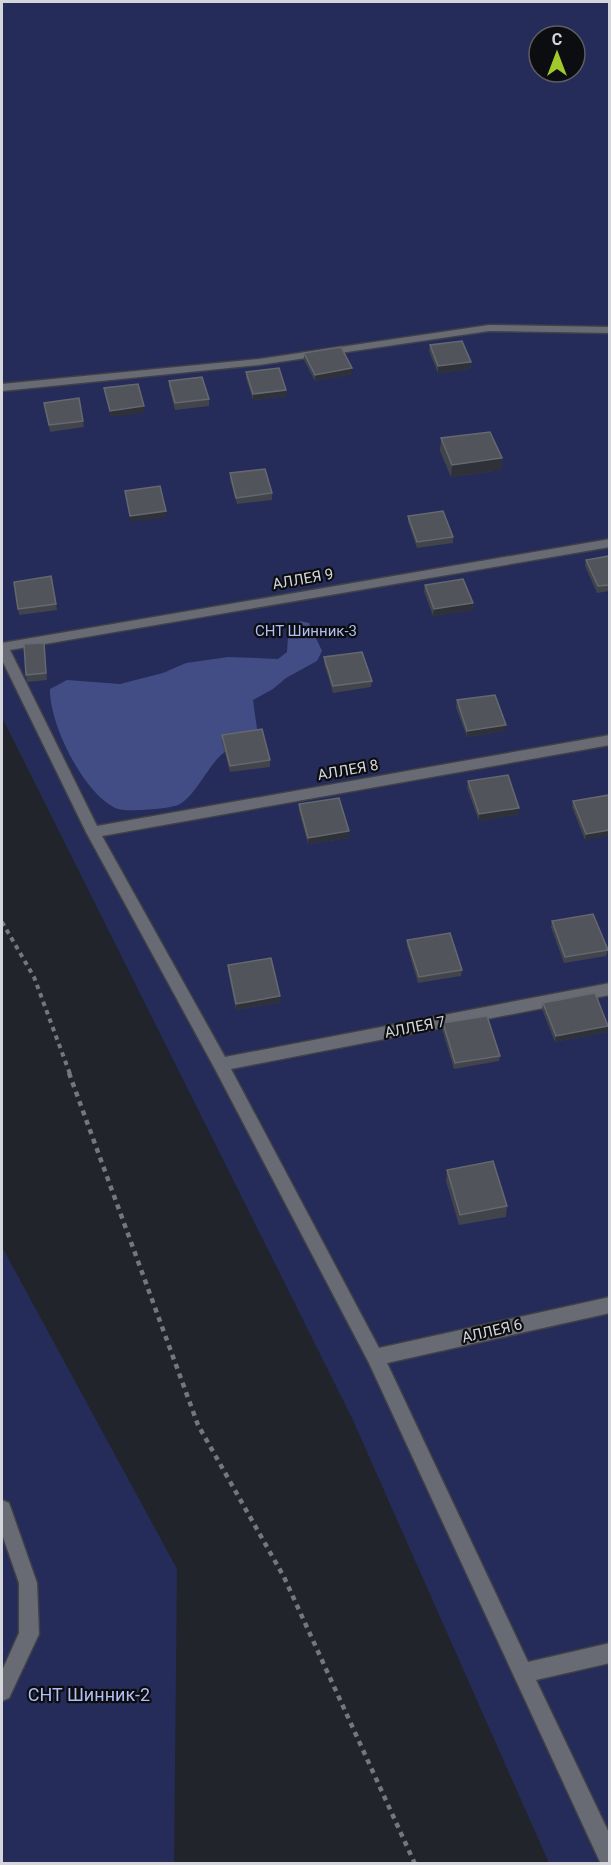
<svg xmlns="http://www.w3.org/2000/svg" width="611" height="1865" font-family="Roboto,sans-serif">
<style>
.green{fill:#252c59;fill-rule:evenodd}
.forest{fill:#434d85}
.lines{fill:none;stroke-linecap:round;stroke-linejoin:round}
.minor-casing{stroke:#404147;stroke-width:3}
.path-far1{stroke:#76777d;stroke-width:4;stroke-dasharray:4.5 4.5;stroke-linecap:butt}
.path{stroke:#76777d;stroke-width:4.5;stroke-dasharray:5 5;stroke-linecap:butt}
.minor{fill:#696b74;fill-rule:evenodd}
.wall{fill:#42444c}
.shaded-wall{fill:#2f3138}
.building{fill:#52545b;stroke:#66686f;stroke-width:1.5}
.labels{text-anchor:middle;stroke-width:4.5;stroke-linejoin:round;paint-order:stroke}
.street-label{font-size:15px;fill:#d5d6db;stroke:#0c0d10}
.park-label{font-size:15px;fill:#b1bef1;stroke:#0c0d10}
.near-park-label{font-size:18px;fill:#b1bef1;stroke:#0c0d10}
</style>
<rect width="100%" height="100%" fill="#22242b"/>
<g class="green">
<path d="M2,2h607v1861h-60l-197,-445 -350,-701zM539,36h36v36h-36z"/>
<polygon points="2,1247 177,1569 174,1863 2,1863"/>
</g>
<path class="forest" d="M300,621l9,2 13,28 -5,10 -31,17 -13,11 -20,11 4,29c-12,9 -26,17 -37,27 -12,11 -27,43 -42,49 -10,4 -50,7 -60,4 -34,-13 -69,-86 -68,-120l17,-9 53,4 43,-11 23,-10 42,-6 50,2 9,-7 1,-15z"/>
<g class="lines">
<defs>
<g id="minor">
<polygon points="489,325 610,327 610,333 489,331 259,365 2,391 2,384 259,359"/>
<polygon points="610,539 610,547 10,650 97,826 610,735 610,745 102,836 225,1057 610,983 610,995 231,1069 379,1348 610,1297 610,1313 387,1363 528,1662 610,1643 610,1663 536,1680 610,1835 610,1864 601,1864 369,1363 215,1069 86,832 2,660 2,643"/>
<polygon points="2,1500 9,1503 37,1583 39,1634 9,1698 2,1701 2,1671 19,1633 19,1583 2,1534"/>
</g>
</defs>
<use href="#minor" class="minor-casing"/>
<polyline class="path-far1" points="2,922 34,977 70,1074"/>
<polyline class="path" points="69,1073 198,1425 284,1577 415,1864"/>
<use href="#minor" class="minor"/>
</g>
<g class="wall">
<polygon points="430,345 471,362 470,369 438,373 429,351"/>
<polygon points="304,353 352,374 315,381 304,360"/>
<polygon points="246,372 287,396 253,400 246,378"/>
<polygon points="169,381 209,399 209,406 175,410 169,387"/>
<polygon points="45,409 83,421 84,427 50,432"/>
<polygon points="441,438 502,458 501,470 451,477 440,451"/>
<polygon points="230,473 272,493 272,500 237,504 230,480"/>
<polygon points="408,516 453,537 453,543 417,548 408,522"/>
<polygon points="609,556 609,591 597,593 585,566 586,560"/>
<polygon points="51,576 57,610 19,615 14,582"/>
<polygon points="425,585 473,603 472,610 433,616 424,591"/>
<polygon points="44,643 47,680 27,682 26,675"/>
<polygon points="324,657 372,681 371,687 333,693 324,663"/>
<polygon points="457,700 505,731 467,737 456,707"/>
<polygon points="222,735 270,760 270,767 230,772 222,741"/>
<polygon points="468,781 519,808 519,814 479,821 467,788"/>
<polygon points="609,795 585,840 572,807 573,801"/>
<polygon points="299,804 349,838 308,844 299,811"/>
<polygon points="552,921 608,950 606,956 564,963 551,927"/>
<polygon points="407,940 462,970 461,976 418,983 407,946"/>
<polygon points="228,965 280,996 280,1002 236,1010 228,971"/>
<polygon points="543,1003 607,1032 555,1042 542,1009"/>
<polygon points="443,1023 500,1056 499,1061 454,1069 442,1029"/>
<polygon points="447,1170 507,1206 506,1217 459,1225 446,1181"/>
</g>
<g class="shaded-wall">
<polygon points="471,362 470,369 438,373 438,366"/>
<polygon points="352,368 352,374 315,381 315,375"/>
<polygon points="286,390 287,396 253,400 253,394"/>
<polygon points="144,406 144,413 110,417 110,411"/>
<polygon points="502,458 501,470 451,477 452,465"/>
<polygon points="166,511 167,517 131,522 130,516"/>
<polygon points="473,603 472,610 433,616 434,609"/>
<polygon points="506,725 505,731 467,737 467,731"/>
<polygon points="519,808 519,814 479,821 479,814"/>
<polygon points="609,830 609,836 585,840 586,834"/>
<polygon points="349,831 349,838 308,844 308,838"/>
<polygon points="280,996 280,1002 236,1010 236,1004"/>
<polygon points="608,1026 607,1032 555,1042 556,1036"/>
</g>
<g class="building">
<polygon points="462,341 471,362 438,366 430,345"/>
<polygon points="341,347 352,368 315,375 304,353"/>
<polygon points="279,368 286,390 253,394 246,372"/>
<polygon points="202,377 209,399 175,403 169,381"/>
<polygon points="138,384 144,406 110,411 104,388"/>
<polygon points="79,398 83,421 49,425 44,403"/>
<polygon points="490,432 502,458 452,465 441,438"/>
<polygon points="265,469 272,493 236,498 230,473"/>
<polygon points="160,486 166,511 130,516 125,491"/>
<polygon points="443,511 453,537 417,542 408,516"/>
<polygon points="609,556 609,585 598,586 586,560"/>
<polygon points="51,576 56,604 18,609 14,582"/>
<polygon points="463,579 473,603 434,609 425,585"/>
<polygon points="44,643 46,673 26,675 24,644"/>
<polygon points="362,652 372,681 333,686 324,657"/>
<polygon points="495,695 506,725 467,731 457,700"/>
<polygon points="262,729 270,760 230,766 222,735"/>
<polygon points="508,775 519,808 479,814 468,781"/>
<polygon points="609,795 609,830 586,834 573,801"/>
<polygon points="339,798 349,831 308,838 299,804"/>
<polygon points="593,914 608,950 565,957 552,921"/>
<polygon points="450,933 462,970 419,977 407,940"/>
<polygon points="271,958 280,996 236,1004 228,965"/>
<polygon points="595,993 608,1026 556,1036 543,1003"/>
<polygon points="487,1016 500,1056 455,1063 443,1023"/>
<polygon points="493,1161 507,1206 460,1215 447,1170"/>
</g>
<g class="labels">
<g class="street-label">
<text transform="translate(303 579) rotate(-10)" y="5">АЛЛЕЯ 9</text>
<text transform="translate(348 770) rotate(-10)" y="5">АЛЛЕЯ 8</text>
<text transform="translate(415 1027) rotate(-11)" y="5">АЛЛЕЯ 7</text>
<text transform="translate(492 1331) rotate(-13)" y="5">АЛЛЕЯ 6</text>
</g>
<g class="park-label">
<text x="306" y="636">СНТ Шинник-3</text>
</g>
<g class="near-park-label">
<text x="89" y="1701">СНТ Шинник-2</text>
</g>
</g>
<rect width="611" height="1865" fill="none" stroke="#d5d6db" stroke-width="6"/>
<g transform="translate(557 54)"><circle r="28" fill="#0c0d10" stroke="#5c5d61" stroke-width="1.5"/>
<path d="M0-4.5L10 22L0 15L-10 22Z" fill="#a0c92c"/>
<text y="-9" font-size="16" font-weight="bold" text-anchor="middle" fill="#d5d6db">С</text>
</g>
</svg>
